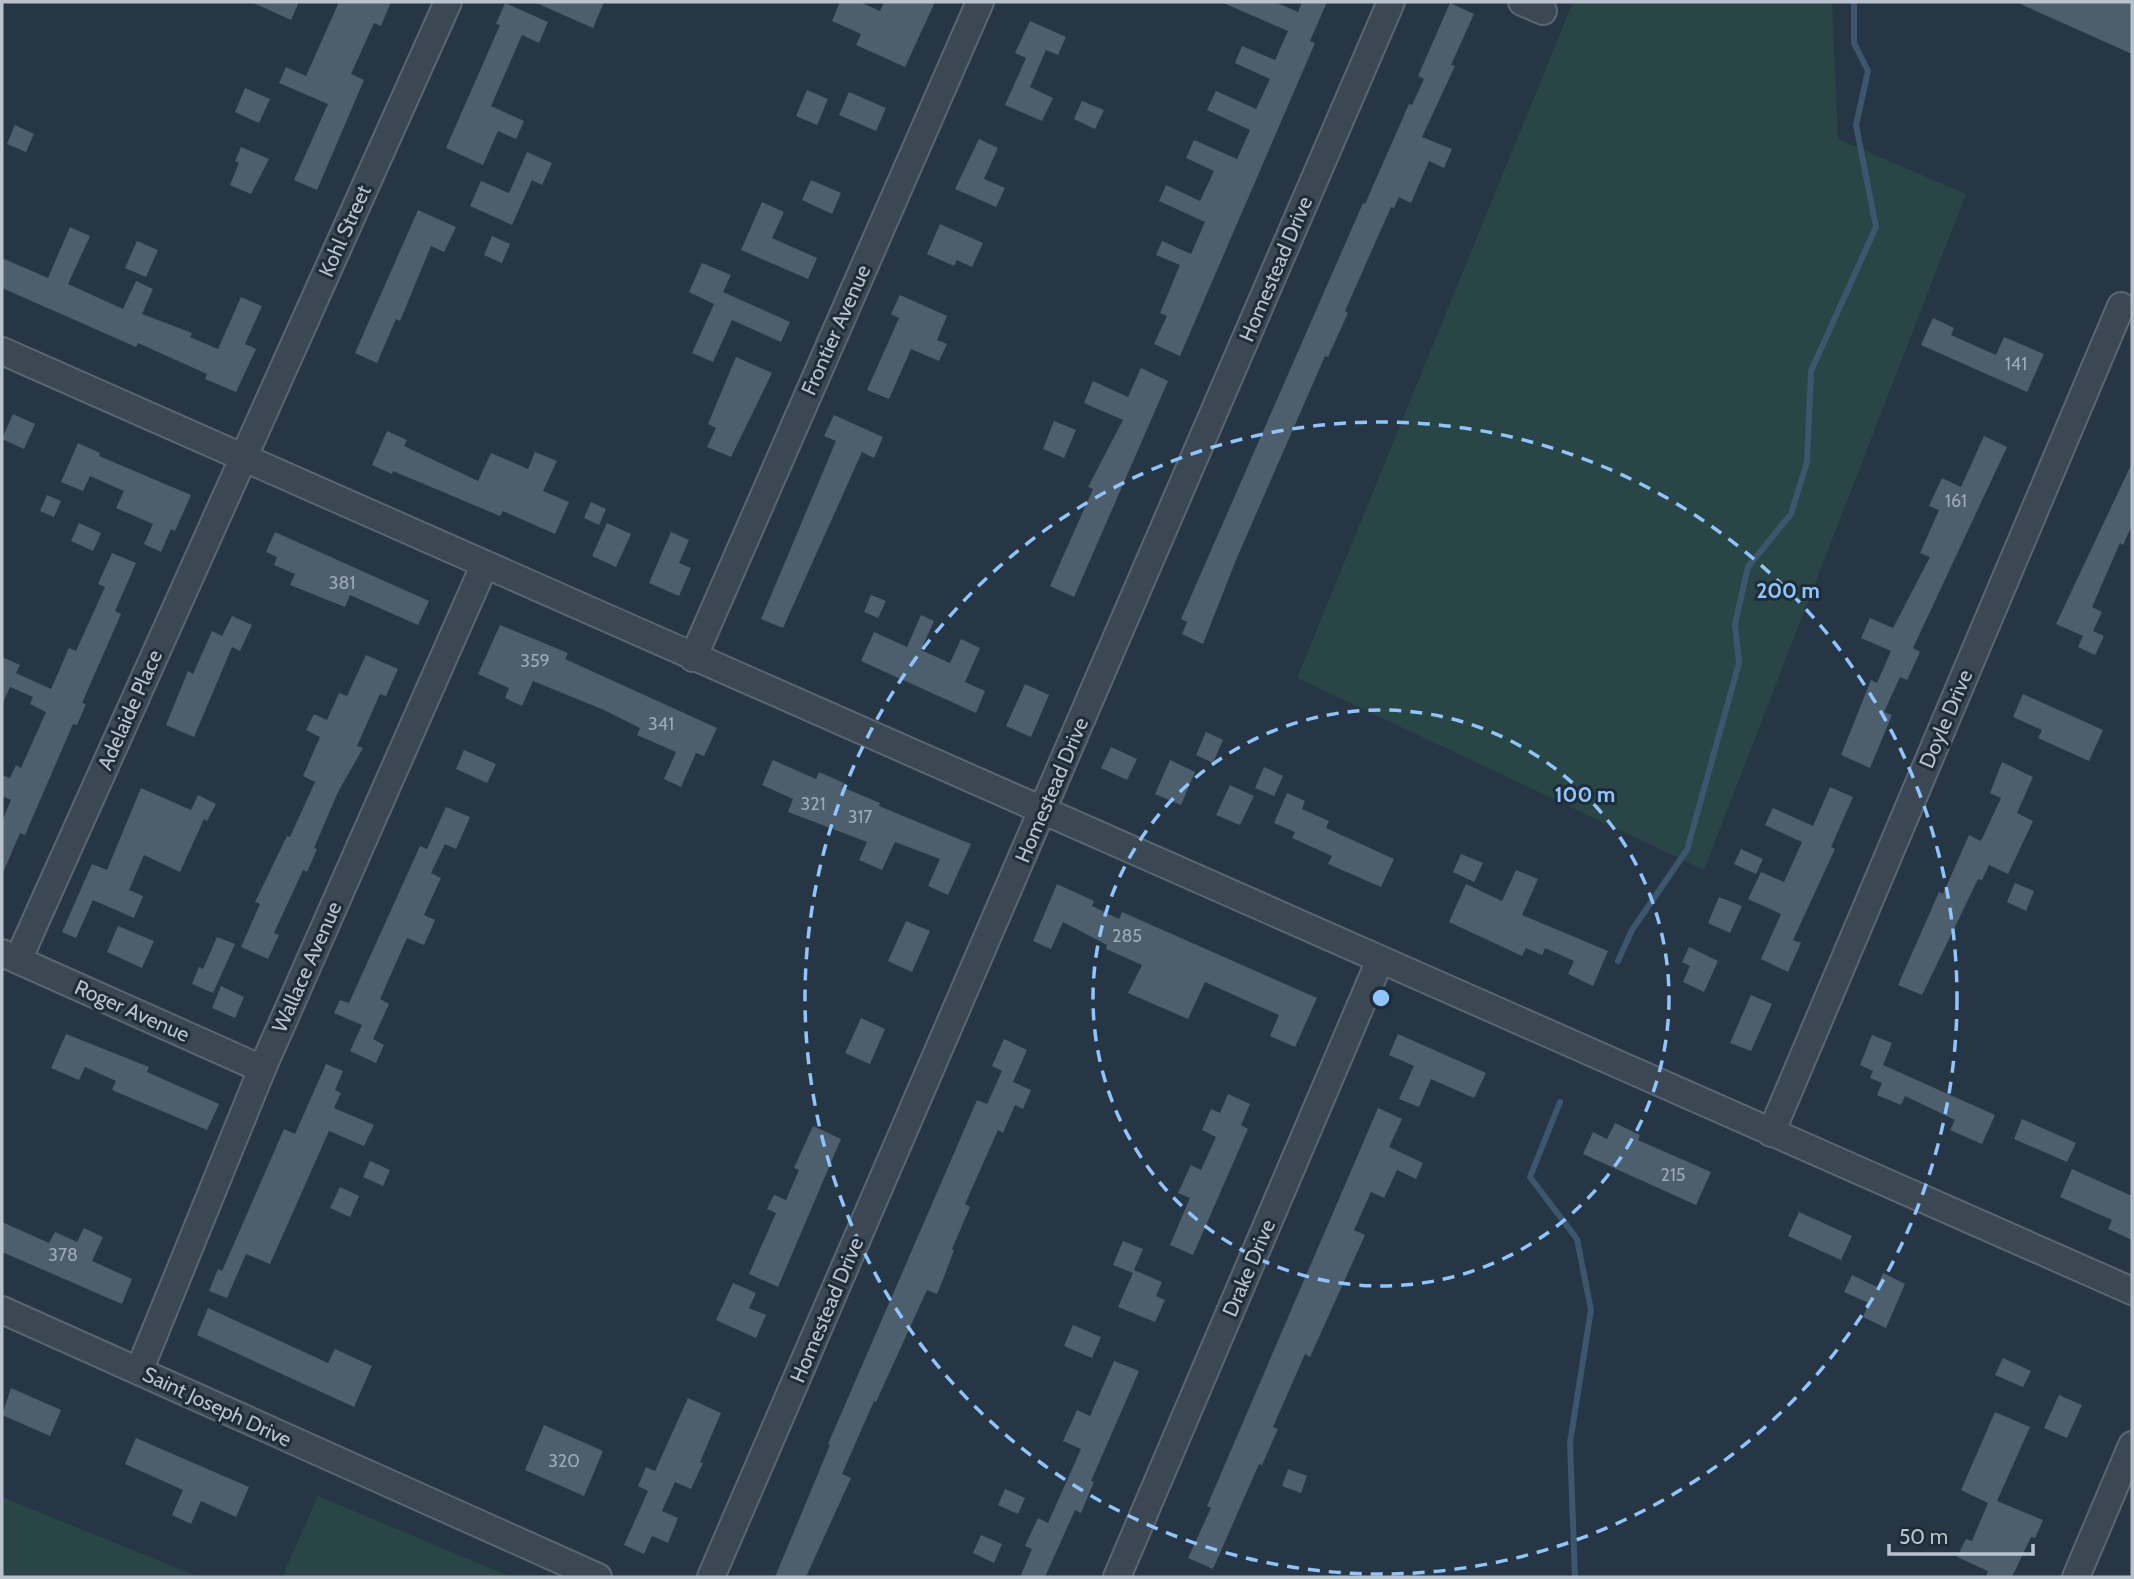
<svg xmlns="http://www.w3.org/2000/svg" width="2134" height="1579" font-family="Cabin,sans-serif">
<style>
.green{fill:#294545}
.lines{fill:none;stroke-linecap:round;stroke-linejoin:round}
.stream{stroke:#3c566e;stroke-width:6}
.building{fill:#4d5e6d}
.minor-casing{stroke:#5a6671;stroke-width:30}
.minor{stroke:#3b4854;stroke-width:26}
.ring{fill:none;stroke:#8fc4fc;stroke-width:3.5;stroke-dasharray:12 9}
.labels{text-anchor:middle;stroke-width:6;stroke-linejoin:round;paint-order:stroke}
.number-label{font-size:18px;fill:#9eaab5}
.street-label{font-size:21px;fill:#b9c3cd;stroke:#1f2d39}
.centre{fill:#8fc4fc;stroke:#1f2d39;stroke-width:3.5}
.ring-label{font-size:21px;text-anchor:middle;font-weight:bold;fill:#8fc4fc;stroke:#1f2d39;stroke-width:6;stroke-linejoin:round;paint-order:stroke}
</style>
<rect width="100%" height="100%" fill="#263645"/>
<g class="green">
<polygon points="1573,2 1832,2 1838,139 1966,194 1704,870 1297,678"/>
<polygon points="318,1496 511,1577 282,1577"/>
<polygon points="2,1497 199,1577 2,1577"/>
</g>
<g class="lines">
<g class="stream">
<polyline points="1618,961 1632,930 1687,850 1739,663 1735,624 1748,567 1791,514 1807,462 1811,371 1876,227 1856,125 1868,71 1854,43 1854,2"/>
<polyline points="1560,1102 1530,1177 1577,1239 1591,1310 1570,1443 1575,1577"/>
</g>
</g>
<g class="building">
<polygon points="251,2 299,2 291,20"/>
<polygon points="339,2 391,2 381,26 374,23 351,74 364,80 317,190 294,180 328,104 279,83 286,67 306,76"/>
<polygon points="534,2 604,2 593,28"/>
<polygon points="840,2 860,2 880,11 884,2 935,2 905,67 856,45 861,34 832,21"/>
<polygon points="1221,2 1275,2 1298,12 1302,2 1327,2 1310,41 1315,43 1180,356 1154,344 1167,316 1160,313 1180,265 1156,255 1162,241 1191,254 1205,222 1159,201 1166,185 1200,201 1214,171 1186,158 1194,140 1237,159 1250,130 1207,110 1216,91 1256,109 1270,79 1235,63 1242,46 1275,60 1288,31"/>
<polygon points="2016,2 2132,2 2132,54"/>
<polygon points="505,3 548,22 539,43 522,35 491,106 524,121 516,139 498,131 483,165 446,148 500,25 496,24"/>
<polygon points="1450,3 1474,14 1451,65 1455,66 1422,137 1452,149 1444,168 1429,161 1411,203 1399,197 1394,208 1391,207 1345,311 1348,313 1328,357 1325,356 1236,560 1203,644 1182,634 1187,622 1181,619 1363,203 1365,204 1409,104 1412,105 1424,79 1418,76"/>
<polygon points="1030,21 1066,37 1058,55 1046,50 1030,87 1053,98 1042,121 1005,105 1026,58 1015,53"/>
<polygon points="245,88 270,99 259,123 235,112"/>
<polygon points="807,90 828,99 817,125 796,116"/>
<polygon points="849,92 886,108 876,131 839,115"/>
<polygon points="1082,101 1104,110 1095,129 1074,119"/>
<polygon points="15,125 34,134 26,152 7,144"/>
<polygon points="979,139 998,148 984,179 1005,188 996,207 955,189"/>
<polygon points="241,147 269,159 251,194 230,185 239,163 235,161"/>
<polygon points="527,152 552,163 542,185 532,180 512,225 470,206 481,181 509,193"/>
<polygon points="811,180 841,193 832,214 802,200"/>
<polygon points="762,202 784,212 772,238 817,258 808,279 741,250"/>
<polygon points="418,210 456,227 444,252 431,246 400,321 396,319 377,363 355,353"/>
<polygon points="940,224 983,243 972,267 957,260 954,266 927,254"/>
<polygon points="70,227 90,236 68,284 123,309 136,281 153,289 142,314 192,333 190,337 218,349 241,297 262,306 245,344 256,349 236,392 205,379 207,374 138,343 136,347 2,288 2,258 48,278"/>
<polygon points="492,236 510,244 502,263 484,255"/>
<polygon points="137,241 158,250 146,277 125,268"/>
<polygon points="702,263 731,275 723,292 790,322 781,342 732,320 713,362 692,353 714,304 689,292"/>
<polygon points="900,295 947,316 937,340 947,344 939,361 911,349 889,399 867,390 899,318 891,314"/>
<polygon points="1933,318 1954,328 1951,335 1996,355 2004,337 2044,354 2027,392 1921,345"/>
<polygon points="736,357 772,373 731,457 707,447 716,428 708,424"/>
<polygon points="1141,368 1168,381 1074,597 1050,586 1093,489 1088,487 1123,420 1084,403 1093,381 1128,397"/>
<polygon points="13,414 35,424 24,449 2,439"/>
<polygon points="834,415 883,437 874,458 862,452 783,628 761,619 836,441 824,436"/>
<polygon points="1054,421 1076,430 1064,458 1043,449"/>
<polygon points="387,431 407,440 404,446 478,481 491,453 528,469 535,452 557,461 543,491 569,502 555,534 503,511 500,516 393,471 392,474 372,465"/>
<polygon points="1984,436 2007,447 1913,648 1920,652 1907,680 1900,677 1884,712 1892,715 1870,768 1841,755 1871,680 1877,683 1891,651 1861,638 1870,618 1893,628 1930,557 1920,553 1939,510 1929,506 1942,478 1961,487"/>
<polygon points="78,443 100,453 99,456 191,495 175,531 171,529 161,552 144,544 153,524 116,508 124,491 90,476 83,491 61,482"/>
<polygon points="2132,463 2132,525 2123,545 2120,543 2092,607 2102,612 2093,631 2104,636 2095,655 2078,647 2083,636 2056,624"/>
<polygon points="47,495 61,501 54,517 40,511"/>
<polygon points="591,502 606,509 599,525 584,518"/>
<polygon points="79,523 101,533 93,551 71,541"/>
<polygon points="607,523 631,534 616,567 592,556"/>
<polygon points="275,532 429,601 418,625 350,595 345,607 290,585 295,574 274,565 277,557 266,552"/>
<polygon points="671,532 689,540 679,563 691,568 679,596 649,583"/>
<polygon points="112,553 136,563 115,611 121,614 82,703 86,704 77,725 73,724 25,835 20,833 2,875 2,821 11,800 2,796 2,775 10,778 16,765 21,768 46,712 30,704 33,697 10,687 2,705 2,657 20,665 16,673 51,689 69,648 76,651 105,587 98,584"/>
<polygon points="871,595 886,601 878,618 864,612"/>
<polygon points="921,615 934,621 921,650 950,663 961,639 980,648 965,682 985,691 976,713 861,661 874,632 907,647"/>
<polygon points="232,616 252,625 240,651 232,647 194,737 166,725 188,671 193,674 212,631 222,636"/>
<polygon points="500,625 568,653 565,659 717,728 704,756 696,753 681,787 664,779 676,752 637,735 640,728 604,710 533,681 522,706 505,698 509,688 478,674"/>
<polygon points="366,655 398,669 386,696 380,694 357,746 363,748 338,792 314,848 317,849 307,872 303,870 274,933 279,935 268,959 241,947 260,904 255,902 287,836 290,837 315,782 303,776 320,737 306,730 314,714 327,720 339,693 347,696"/>
<polygon points="1025,684 1049,695 1031,737 1006,726"/>
<polygon points="2023,694 2103,730 2089,761 2038,738 2042,730 2013,717"/>
<polygon points="1206,732 1223,740 1213,763 1196,755"/>
<polygon points="1111,747 1137,759 1127,780 1101,768"/>
<polygon points="464,750 496,764 487,783 456,769"/>
<polygon points="773,760 816,779 819,772 844,783 842,787 880,803 879,806 971,844 948,895 928,886 940,859 895,842 882,870 859,860 867,842 788,812 793,799 762,785"/>
<polygon points="1170,760 1195,772 1181,805 1155,794"/>
<polygon points="2002,762 2033,777 2017,813 2033,821 2008,874 1989,865 1982,880 1978,879 1922,995 1898,985 1939,892 1943,894 1969,835 1981,841 2001,798 1990,793"/>
<polygon points="1264,767 1283,776 1274,796 1255,788"/>
<polygon points="1230,785 1254,796 1240,825 1216,815"/>
<polygon points="1830,787 1853,797 1831,847 1835,849 1793,940 1801,943 1788,972 1761,959 1781,914 1748,899 1761,872 1784,882 1802,842 1765,825 1773,808 1813,826"/>
<polygon points="141,788 191,810 198,795 216,804 207,821 204,819 180,872 144,855 129,890 143,896 134,918 93,900 76,938 62,932 92,864 107,870"/>
<polygon points="1287,793 1305,801 1302,809 1329,821 1326,828 1394,859 1381,887 1328,864 1332,856 1292,838 1295,832 1274,823"/>
<polygon points="446,807 470,817 456,849 445,844 431,873 441,878 424,915 435,920 424,945 407,938 380,999 389,1004 373,1039 384,1045 376,1063 350,1051 362,1025 334,1013 340,1000 349,1003 420,846 427,849"/>
<polygon points="1741,849 1763,859 1756,874 1734,864"/>
<polygon points="1461,854 1483,863 1474,882 1453,872"/>
<polygon points="1516,870 1538,879 1522,915 1608,951 1593,986 1568,974 1574,961 1545,948 1542,955 1526,948 1522,956 1449,922 1466,884 1502,901"/>
<polygon points="2015,883 2034,891 2026,911 2007,902"/>
<polygon points="1057,884 1094,901 1092,906 1119,919 1122,912 1317,998 1295,1047 1270,1036 1279,1015 1205,982 1188,1019 1128,993 1142,965 1106,949 1107,945 1063,922 1051,949 1033,941"/>
<polygon points="1719,897 1742,906 1730,933 1708,923"/>
<polygon points="906,921 930,931 912,972 888,961"/>
<polygon points="118,926 154,941 142,968 107,952"/>
<polygon points="217,937 235,944 213,993 192,984 199,967 203,969"/>
<polygon points="1689,947 1718,961 1704,992 1683,982 1690,966 1682,962"/>
<polygon points="221,986 244,997 235,1018 212,1008"/>
<polygon points="1751,995 1772,1004 1751,1051 1730,1043"/>
<polygon points="861,1018 885,1029 870,1064 845,1053"/>
<polygon points="66,1034 149,1067 147,1072 219,1104 207,1130 112,1090 116,1081 85,1067 79,1080 51,1068"/>
<polygon points="1398,1034 1486,1073 1474,1098 1431,1079 1419,1107 1399,1099 1414,1066 1389,1055"/>
<polygon points="1872,1035 1892,1043 1883,1065 1995,1115 1982,1144 1950,1130 1955,1120 1905,1096 1901,1105 1877,1095 1882,1083 1870,1078 1873,1071 1860,1065"/>
<polygon points="1004,1039 1027,1050 1013,1082 1031,1090 1023,1109 1015,1105 1003,1133 998,1130 965,1204 970,1207 952,1249 954,1250 944,1277 937,1294 927,1290 876,1402 874,1401 842,1474 851,1478 806,1577 775,1577 830,1445 828,1444 977,1100 987,1104 1002,1071 992,1066"/>
<polygon points="326,1064 343,1071 335,1090 341,1093 334,1108 374,1125 364,1146 329,1131 270,1264 246,1254 227,1298 209,1291 218,1269 222,1271 284,1129 295,1134"/>
<polygon points="1228,1094 1250,1104 1241,1125 1248,1129 1193,1255 1170,1245 1190,1198 1178,1193 1191,1165 1201,1170 1216,1137 1202,1130 1211,1109 1220,1113"/>
<polygon points="1378,1108 1402,1119 1389,1147 1423,1163 1416,1179 1397,1170 1384,1198 1371,1192 1354,1230 1365,1235 1310,1357 1305,1354 1273,1427 1278,1429 1262,1465 1259,1464 1213,1569 1188,1558 1211,1508 1207,1506"/>
<polygon points="2022,1119 2076,1143 2067,1162 2014,1139"/>
<polygon points="1615,1123 1640,1135 1638,1140 1711,1172 1696,1205 1583,1154 1593,1132 1607,1139"/>
<polygon points="813,1126 841,1139 778,1287 749,1274 776,1213 767,1209 774,1195 786,1200 799,1170 794,1168"/>
<polygon points="370,1161 390,1170 383,1186 363,1177"/>
<polygon points="2072,1169 2132,1196 2132,1240 2108,1229 2112,1220 2060,1197"/>
<polygon points="340,1187 359,1196 350,1217 330,1208"/>
<polygon points="1799,1212 1852,1236 1841,1260 1788,1236"/>
<polygon points="2,1222 49,1243 55,1232 77,1242 84,1228 103,1237 92,1261 132,1279 122,1304 2,1252"/>
<polygon points="1123,1241 1143,1249 1134,1270 1162,1282 1156,1296 1165,1300 1155,1322 1118,1307 1133,1273 1113,1265"/>
<polygon points="1883,1273 1905,1284 1886,1328 1863,1317 1869,1303 1844,1292 1852,1275 1877,1287"/>
<polygon points="733,1283 756,1293 749,1308 766,1315 756,1338 716,1320"/>
<polygon points="208,1308 328,1363 335,1349 372,1366 354,1407 197,1335"/>
<polygon points="1073,1325 1101,1337 1092,1358 1064,1346"/>
<polygon points="2003,1358 2031,1371 2023,1387 1995,1375"/>
<polygon points="1114,1361 1139,1371 1091,1481 1094,1482 1081,1513 1075,1510 1045,1577 1020,1577 1032,1549 1025,1546 1038,1518 1048,1523 1081,1449 1063,1441 1077,1410 1090,1416"/>
<polygon points="11,1388 61,1410 50,1436 2,1415"/>
<polygon points="2059,1395 2082,1405 2067,1438 2044,1428"/>
<polygon points="688,1398 721,1413 700,1462 703,1463 691,1489 675,1482 662,1511 678,1518 668,1543 652,1536 644,1554 624,1545 648,1491 638,1486 646,1467 655,1471"/>
<polygon points="1995,1412 2030,1427 1997,1501 2043,1520 2035,1538 2031,1537 2012,1577 1986,1577 1988,1571 1957,1557 1966,1539 1972,1541 1988,1503 1961,1490"/>
<polygon points="544,1425 603,1451 584,1496 525,1470"/>
<polygon points="136,1438 249,1487 236,1517 201,1501 191,1524 172,1515 183,1490 125,1464"/>
<polygon points="1288,1469 1307,1476 1301,1493 1282,1486"/>
<polygon points="1005,1489 1025,1498 1018,1514 998,1505"/>
<polygon points="981,1535 1002,1544 994,1563 973,1553"/>
</g>
<g class="lines">
<defs>
<g id="minor">
<polyline points="1522,2 1543,11"/>
<polyline points="2,351 2132,1291"/>
<polyline points="693,658 980,2"/>
<polyline points="2,953 262,1069"/>
<polyline points="18,960 448,2"/>
<polyline points="1771,1133 2121,306"/>
<polyline points="2,1310 598,1577"/>
<polyline points="139,1371 262,1069 484,566"/>
<polyline points="711,1577 1391,2"/>
<polyline points="1117,1577 1380,960"/>
<polyline points="2076,1577 2132,1445"/>
</g>
</defs>
<use href="#minor" class="minor-casing"/>
<use href="#minor" class="minor"/>
</g>
<g class="ring">
<circle cx="1381" cy="998" r="288"/>
<circle cx="1381" cy="998" r="576"/>
</g>
<g class="labels">
<g class="number-label">
<text x="2016" y="370">141</text>
<text x="1956" y="507">161</text>
<text x="342" y="589">381</text>
<text x="535" y="667">359</text>
<text x="661" y="730">341</text>
<text x="813" y="810">321</text>
<text x="860" y="823">317</text>
<text x="1127" y="942">285</text>
<text x="1673" y="1181">215</text>
<text x="63" y="1261">378</text>
<text x="564" y="1467">320</text>
</g>
<g class="street-label">
<text transform="translate(345 231) rotate(-66)" y="7">Kohl Street</text>
<text transform="translate(1276 269) rotate(-67)" y="7">Homestead Drive</text>
<text transform="translate(836 330) rotate(-66)" y="7">Frontier Avenue</text>
<text transform="translate(130 710) rotate(-66)" y="7">Adelaide Place</text>
<text transform="translate(1946 719) rotate(-67)" y="7">Doyle Drive</text>
<text transform="translate(1052 790) rotate(-67)" y="7">Homestead Drive</text>
<text transform="translate(307 967) rotate(-66)" y="7">Wallace Avenue</text>
<text transform="translate(132 1011) rotate(24)" y="7">Roger Avenue</text>
<text transform="translate(1249 1268) rotate(-67)" y="7">Drake Drive</text>
<text transform="translate(827 1310) rotate(-67)" y="7">Homestead Drive</text>
<text transform="translate(217 1407) rotate(25)" y="7">Saint Joseph Drive</text>
</g>
</g>
<circle cx="1381" cy="998" r="10" class="centre"/>
<g class="ring-label">
<text x="1788" y="598">200 m</text>
<text x="1585" y="802">100 m</text>
</g>
<rect width="2134" height="1579" fill="none" stroke="#b9c3cd" stroke-width="7"/>
<path d="M1889 1544v10h144v-10" fill="none" stroke="#b9c3cd" stroke-width="3.5"/>
<text x="1899" y="1544" font-size="21" fill="#b9c3cd" stroke="#1f2d39" stroke-width="5" paint-order="stroke">50 m</text>
</svg>
